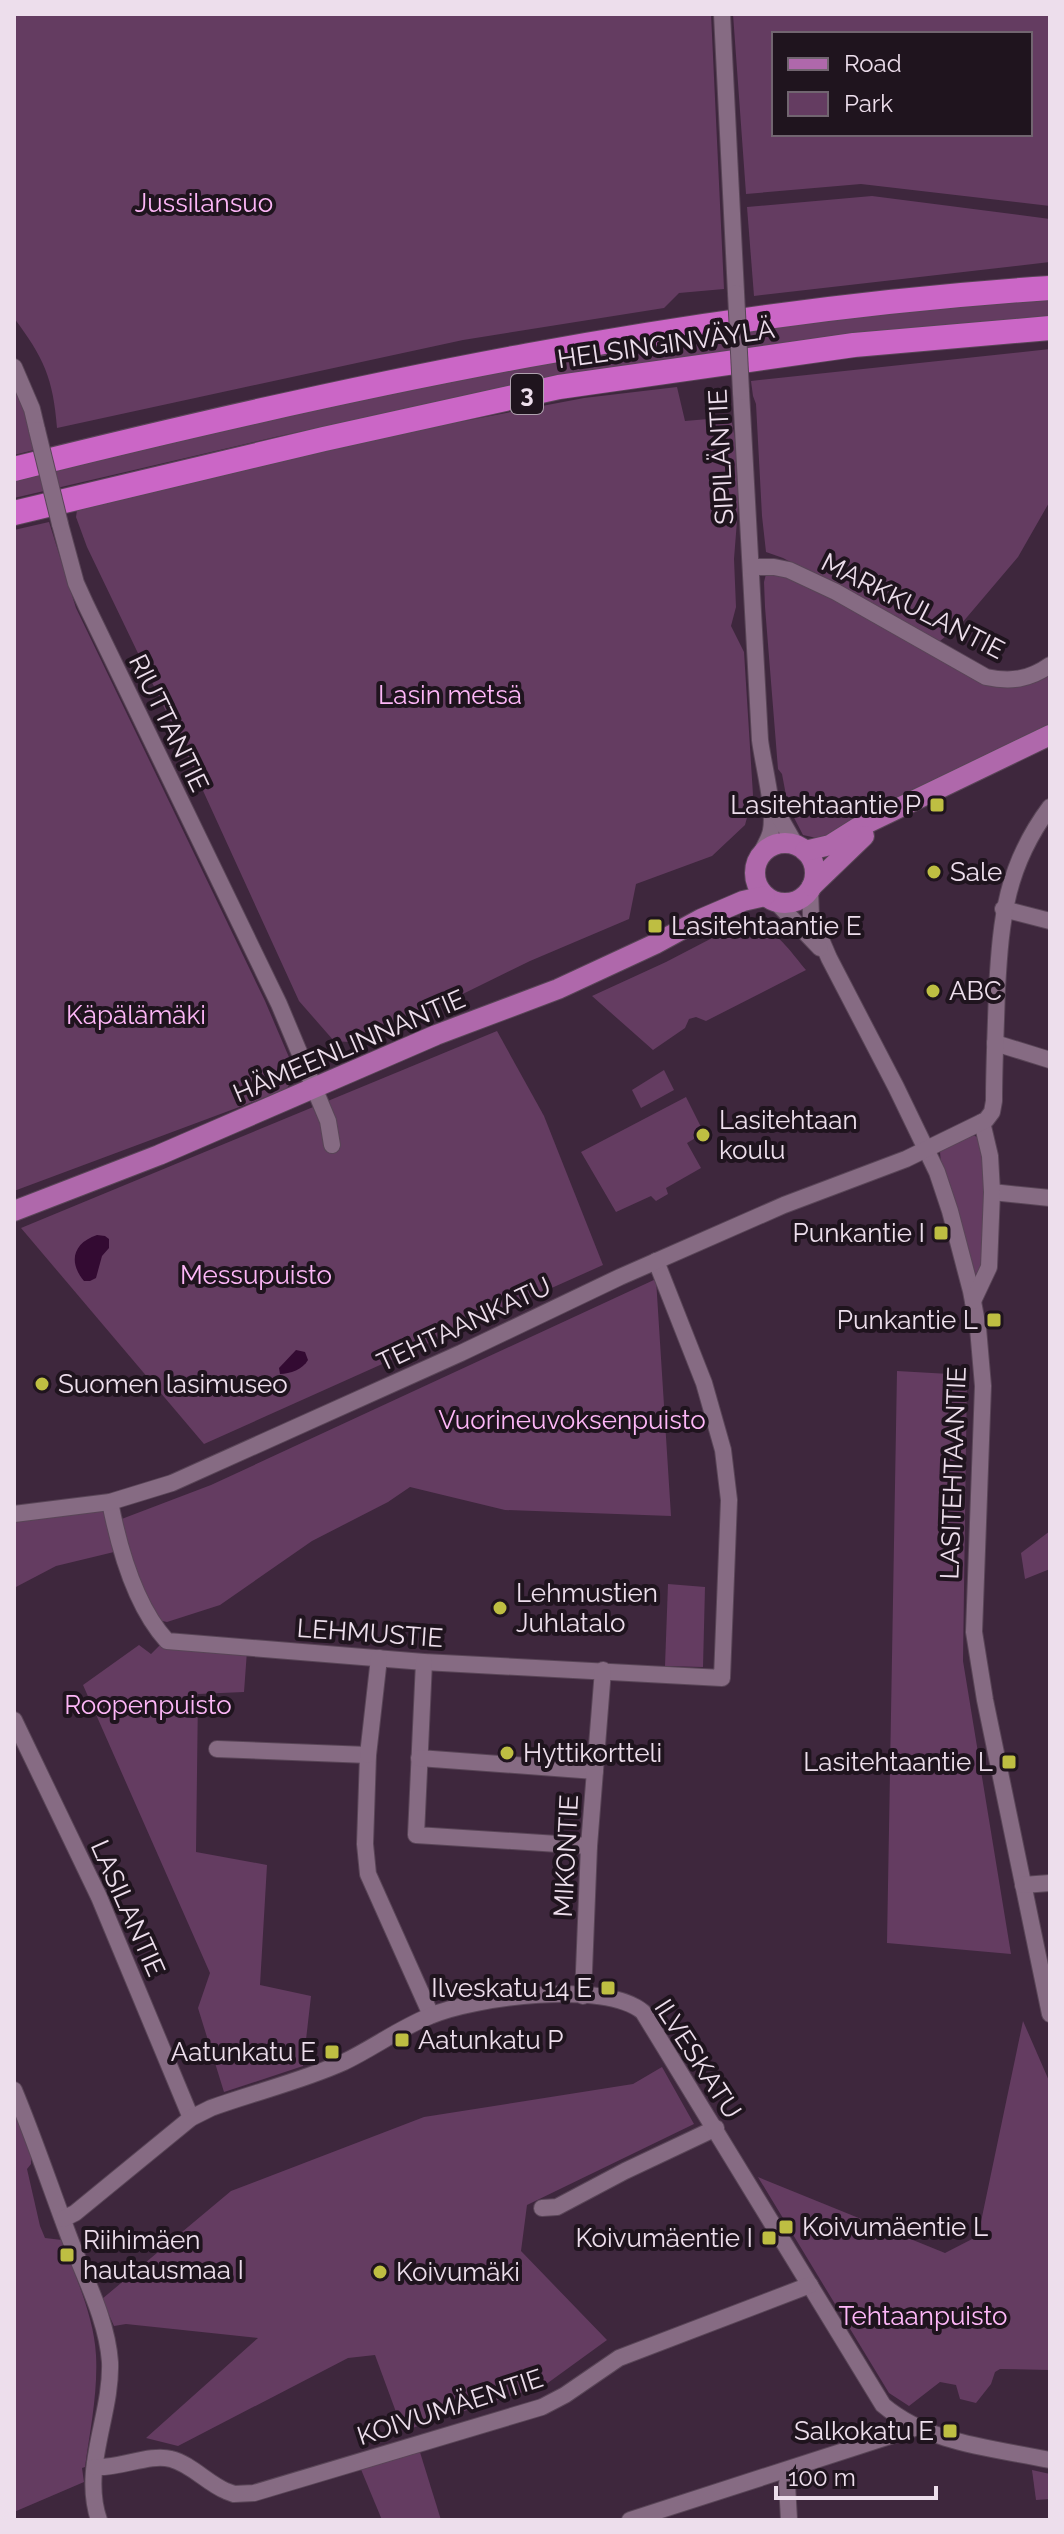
<svg xmlns="http://www.w3.org/2000/svg" width="1064" height="2534" font-family="Raleway,sans-serif">
<style>
.green{fill:#643c61;fill-rule:evenodd}
.water{fill:#330a32}
.lines{fill:none;stroke-linecap:round;stroke-linejoin:round}
.minor-casing{stroke:#594557;stroke-width:18}
.major-casing{stroke:#594557;stroke-width:22}
.highway-casing{stroke:#594557;stroke-width:26}
.minor{stroke:#866b83;stroke-width:16}
.major{stroke:#af68ab;stroke-width:20}
.highway{stroke:#cb66c6;stroke-width:24}
.minor-bridge-casing{stroke:#594557;stroke-width:18;stroke-linecap:butt}
.minor-bridge{stroke:#866b83;stroke-width:16}
.poi-dot{fill:#bebe42;stroke:#1f141e;stroke-width:3}
.labels{text-anchor:middle;stroke-width:8;stroke-linejoin:round;paint-order:stroke}
.shield{fill:#1f141e;stroke:#afa1ae;stroke-width:2}
.shield-label{font-size:24px;font-weight:bold;fill:#eddeec}
.park-label{font-size:26px;fill:#feb7f8;stroke:#1f141e}
.street-label{font-size:26px;fill:#eddeec;stroke:#1f141e}
.poi-label{font-size:26px;fill:#eddeec;stroke:#1f141e;text-anchor:start}
</style>
<rect width="100%" height="100%" fill="#3e273d"/>
<g class="green">
<path d="M14,14h697l13,275 -45,4 -15,15 -201,32 -406,88c-4,-50 -13,-70 -43,-110z"/>
<path d="M733,14h317v192l-189,-22 -115,10zM774,34h256v100h-256z"/>
<polygon points="872,196 1050,219 1050,262 754,296 747,207"/>
<path d="M1050,299v19l-170,14 -156,19 -183,29 -266,57 -261,61v-22c104,-24 208,-50 312,-72 239,-49 481,-88 724,-105z"/>
<polygon points="1050,349 1050,501 1018,557 962,623 940,641 783,558 766,552 762,516 756,404 753,396 751,381"/>
<polygon points="14,384 25,410 34,450 14,455"/>
<polygon points="677,387 685,421 720,418 732,423 741,470 734,559 736,607 731,626 744,652 753,795 745,825 712,856 636,884 629,919 530,961 363,1043 334,1041 299,1001 184,749 87,547 76,517 77,510 339,445 584,398"/>
<polygon points="49,522 76,608 265,1001 297,1076 285,1090 14,1191 14,530"/>
<polygon points="786,573 932,650 1023,683 1050,663 1050,725 910,792 821,839 803,835 788,806 782,774 778,769 765,607 764,582 766,574"/>
<path d="M741,923c31,-1 47,26 65,47l-100,51 -10,-4 -7,2 -4,9 -32,22 -61,-54 74,-34z"/>
<polygon points="497,1031 544,1116 603,1265 204,1444 21,1228"/>
<polygon points="664,1070 674,1090 641,1108 632,1090"/>
<polygon points="686,1097 704,1133 687,1143 701,1168 666,1188 668,1194 656,1201 651,1196 616,1212 581,1152"/>
<polygon points="971,1134 979,1138 984,1146 987,1206 980,1276 975,1274 950,1184 941,1163 940,1152 950,1142"/>
<polygon points="656,1279 671,1516 505,1510 410,1487 388,1502 312,1541 220,1605 167,1622 158,1620 130,1560 119,1520 211,1485"/>
<polygon points="897,1371 967,1375 963,1661 1011,1954 887,1943"/>
<polygon points="102,1507 114,1552 56,1566 14,1588 14,1518"/>
<polygon points="1050,1531 1050,1569 1025,1579 1021,1553"/>
<polygon points="668,1584 705,1587 703,1667 665,1666"/>
<polygon points="162,1643 247,1651 244,1692 198,1694 196,1852 267,1865 260,1985 311,1996 303,2066 224,2092 198,2008 210,1973 83,1685 139,1645 151,1654"/>
<polygon points="1023,2021 1050,2083 1050,2370 1000,2369 995,2372 991,2384 976,2403 960,2399 956,2385 940,2382 909,2406 889,2393 758,2177 945,2253 978,2236"/>
<polygon points="662,2067 694,2124 527,2205 521,2251 607,2340 545,2385 403,2431 375,2355 348,2358 178,2446 146,2438 258,2338 126,2324 114,2326 102,2299 231,2191 424,2117 633,2084"/>
<path d="M14,2109l17,47v8l-4,5 13,57 5,12 17,2c13,36 32,76 34,115 2,37 -6,76 -11,112l-3,1 2,14 -70,30z"/>
<polygon points="419,2449 441,2520 382,2520 360,2467"/>
<polygon points="1032,2470 1050,2474 1050,2499 1036,2500"/>
</g>
<g class="water">
<path d="M97,1235l8,1 4,3v9l-7,8 -6,22 -6,3h-6c-16,-19 -11,-38 13,-46z"/>
<path d="M296,1350l9,2 3,8c-5,9 -18,14 -28,14l-1,-6z"/>
</g>
<g class="lines">
<defs>
<g id="minor">
<polyline points="722,14 736,293"/>
<polyline points="14,367 32,409 37,430"/>
<path d="M741,392l19,348c3,24 15,69 11,90 -1,8 -7,16 -10,24"/>
<polyline points="60,524 76,583 86,605 279,1004 328,1121 332,1145"/>
<path d="M751,567h23l15,3 47,22 150,85c24,5 43,3 64,-12"/>
<polyline points="771,802 795,844"/>
<polyline points="810,890 811,916 829,958 896,1087 937,1172 950,1211 971,1291 978,1328 983,1386 974,1632 985,1700 1050,2014"/>
<polyline points="777,903 820,948"/>
<polyline points="1003,909 1050,921"/>
<polyline points="995,1043 1050,1060"/>
<polyline points="992,1192 1050,1198"/>
<polyline points="973,1301 989,1267 992,1192 990,1156 982,1122"/>
<path d="M110,1502c9,46 25,104 57,139l257,21 298,16 7,-178 -6,-50 -19,-67 -48,-122"/>
<path d="M14,1514l96,-12 62,-19 289,-130 159,-76 164,-72 122,-46 80,-39 6,-8 2,-11c0,-37 2,-75 3,-112 4,-71 9,-123 53,-182"/>
<polyline points="424,1662 416,1835 589,1846"/>
<polyline points="14,1720 99,1897 191,2118"/>
<polyline points="217,1749 368,1755 365,1844 368,1874 431,2015"/>
<polyline points="368,1755 379,1658"/>
<polyline points="419,1758 595,1771"/>
<polyline points="1023,1885 1050,1883"/>
<polyline points="583,1996 589,1846 603,1670"/>
<path d="M14,2090c20,48 36,96 54,144 15,41 39,84 42,128 2,53 -29,106 -11,158"/>
<polyline points="542,2208 557,2207 625,2171 716,2128"/>
<path d="M63,2219l12,-6 116,-95 20,-10c44,-16 91,-27 133,-46 29,-14 56,-34 86,-46 44,-19 175,-36 213,-4l240,393c46,39 110,43 167,55"/>
<path d="M95,2467c24,2 55,-14 76,-8 20,5 36,24 55,32l8,3 20,-1 288,-86 23,-12 54,-37 191,-73"/>
<polyline points="630,2520 915,2428"/>
<polyline points="789,2520 787,2484 789,2470"/>
</g>
<g id="major">
<circle cx="785" cy="873" r="30"/>
<polyline points="805,851 830,845 857,828 1050,735"/>
<polyline points="812,886 864,836"/>
<polyline points="14,1211 159,1155 436,1035 558,989 655,944 701,919 743,901 765,896"/>
</g>
<g id="highway">
<path d="M14,469c341,-85 685,-158 1036,-181"/>
<polyline points="14,513 324,439 559,387 854,345 1050,328"/>
</g>
</defs>
<use href="#minor" class="minor-casing"/>
<use href="#major" class="major-casing"/>
<use href="#highway" class="highway-casing"/>
<use href="#minor" class="minor"/>
<use href="#major" class="major"/>
<use href="#highway" class="highway"/>
<defs>
<g id="minor-bridge">
<polyline points="736,293 741,392"/>
<polyline points="37,430 60,524"/>
</g>
</defs>
<use href="#minor-bridge" class="minor-bridge-casing"/>
<use href="#minor-bridge" class="minor-bridge"/>
</g>
<g class="poi-dot">
<rect x="929" y="797" width="16" height="16" rx="4"/>
<circle cx="934" cy="872" r="8"/>
<rect x="647" y="918" width="16" height="16" rx="4"/>
<circle cx="933" cy="991" r="8"/>
<circle cx="703" cy="1135" r="8"/>
<rect x="933" y="1225" width="16" height="16" rx="4"/>
<rect x="986" y="1312" width="16" height="16" rx="4"/>
<circle cx="42" cy="1384" r="8"/>
<circle cx="500" cy="1608" r="8"/>
<circle cx="507" cy="1753" r="8"/>
<rect x="1001" y="1754" width="16" height="16" rx="4"/>
<rect x="600" y="1980" width="16" height="16" rx="4"/>
<rect x="394" y="2032" width="16" height="16" rx="4"/>
<rect x="324" y="2044" width="16" height="16" rx="4"/>
<rect x="778" y="2219" width="16" height="16" rx="4"/>
<rect x="761" y="2230" width="16" height="16" rx="4"/>
<rect x="59" y="2247" width="16" height="16" rx="4"/>
<circle cx="380" cy="2272" r="8"/>
<rect x="942" y="2423" width="16" height="16" rx="4"/>
</g>
<g class="labels">
<rect class="shield" x="511" y="374" width="32" height="40" rx="6"/>
<g class="shield-label">
<text x="527" y="402">3</text>
</g>
<g class="park-label">
<text x="204" y="212">Jussilansuo</text>
<text x="450" y="704">Lasin metsä</text>
<text x="136" y="1024">Käpälämäki</text>
<text x="256" y="1284">Messupuisto</text>
<text x="572" y="1429">Vuorineuvoksenpuisto</text>
<text x="148" y="1714">Roopenpuisto</text>
<text x="923" y="2325">Tehtaanpuisto</text>
</g>
<g class="street-label">
<text transform="translate(666 344) rotate(-8)" y="9">HELSINGINVÄYLÄ</text>
<text transform="translate(721 457) rotate(-93)" y="9">SIPILÄNTIE</text>
<text transform="translate(913 606) rotate(27)" y="9">MARKKULANTIE</text>
<text transform="translate(169 723) rotate(64)" y="9">RIUTTANTIE</text>
<text transform="translate(349 1046) rotate(-23)" y="9">HÄMEENLINNANTIE</text>
<text transform="translate(464 1324) rotate(-25)" y="9">TEHTAANKATU</text>
<text transform="translate(953 1473) rotate(-88)" y="9">LASITEHTAANTIE</text>
<text transform="translate(370 1633) rotate(4)" y="9">LEHMUSTIE</text>
<text transform="translate(566 1856) rotate(-87)" y="9">MIKONTIE</text>
<text transform="translate(128 1908) rotate(66)" y="9">LASILANTIE</text>
<text transform="translate(698 2059) rotate(57)" y="9">ILVESKATU</text>
<text transform="translate(450 2407) rotate(-18)" y="9">KOIVUMÄENTIE</text>
</g>
<g class="poi-label">
<text x="921" y="814" text-anchor="end">Lasitehtaantie P</text>
<text x="950" y="881">Sale</text>
<text x="671" y="935">Lasitehtaantie E</text>
<text x="949" y="1000">ABC</text>
<text x="719" y="1129">Lasitehtaan<tspan x="719" dy="30">koulu</tspan></text>
<text x="925" y="1242" text-anchor="end">Punkantie I</text>
<text x="978" y="1329" text-anchor="end">Punkantie L</text>
<text x="58" y="1393">Suomen lasimuseo</text>
<text x="516" y="1602">Lehmustien<tspan x="516" dy="30">Juhlatalo</tspan></text>
<text x="523" y="1762">Hyttikortteli</text>
<text x="993" y="1771" text-anchor="end">Lasitehtaantie L</text>
<text x="592" y="1997" text-anchor="end">Ilveskatu 14 E</text>
<text x="418" y="2049">Aatunkatu P</text>
<text x="316" y="2061" text-anchor="end">Aatunkatu E</text>
<text x="802" y="2236">Koivumäentie L</text>
<text x="753" y="2247" text-anchor="end">Koivumäentie I</text>
<text x="83" y="2249">Riihimäen<tspan x="83" dy="30">hautausmaa I</tspan></text>
<text x="396" y="2281">Koivumäki</text>
<text x="934" y="2440" text-anchor="end">Salkokatu E</text>
</g>
</g>
<rect width="1064" height="2534" fill="none" stroke="#eddeec" stroke-width="32"/>
<rect x="772" y="32" width="260" height="104" fill="#1f141e" stroke="#716570" stroke-width="2"/>
<rect x="788" y="58" width="40" height="12" fill="#af68ab" stroke="#716570" stroke-width="2"/>
<text x="844" y="72" font-size="24" fill="#eddeec">Road</text>
<rect x="788" y="92" width="40" height="24" fill="#643c61" stroke="#716570" stroke-width="2"/>
<text x="844" y="112" font-size="24" fill="#eddeec">Park</text>
<path d="M776 2486v12h160v-12" fill="none" stroke="#eddeec" stroke-width="4"/>
<text x="788" y="2486" font-size="24" fill="#eddeec" stroke="#1f141e" stroke-width="6" paint-order="stroke">100 m</text>
</svg>
